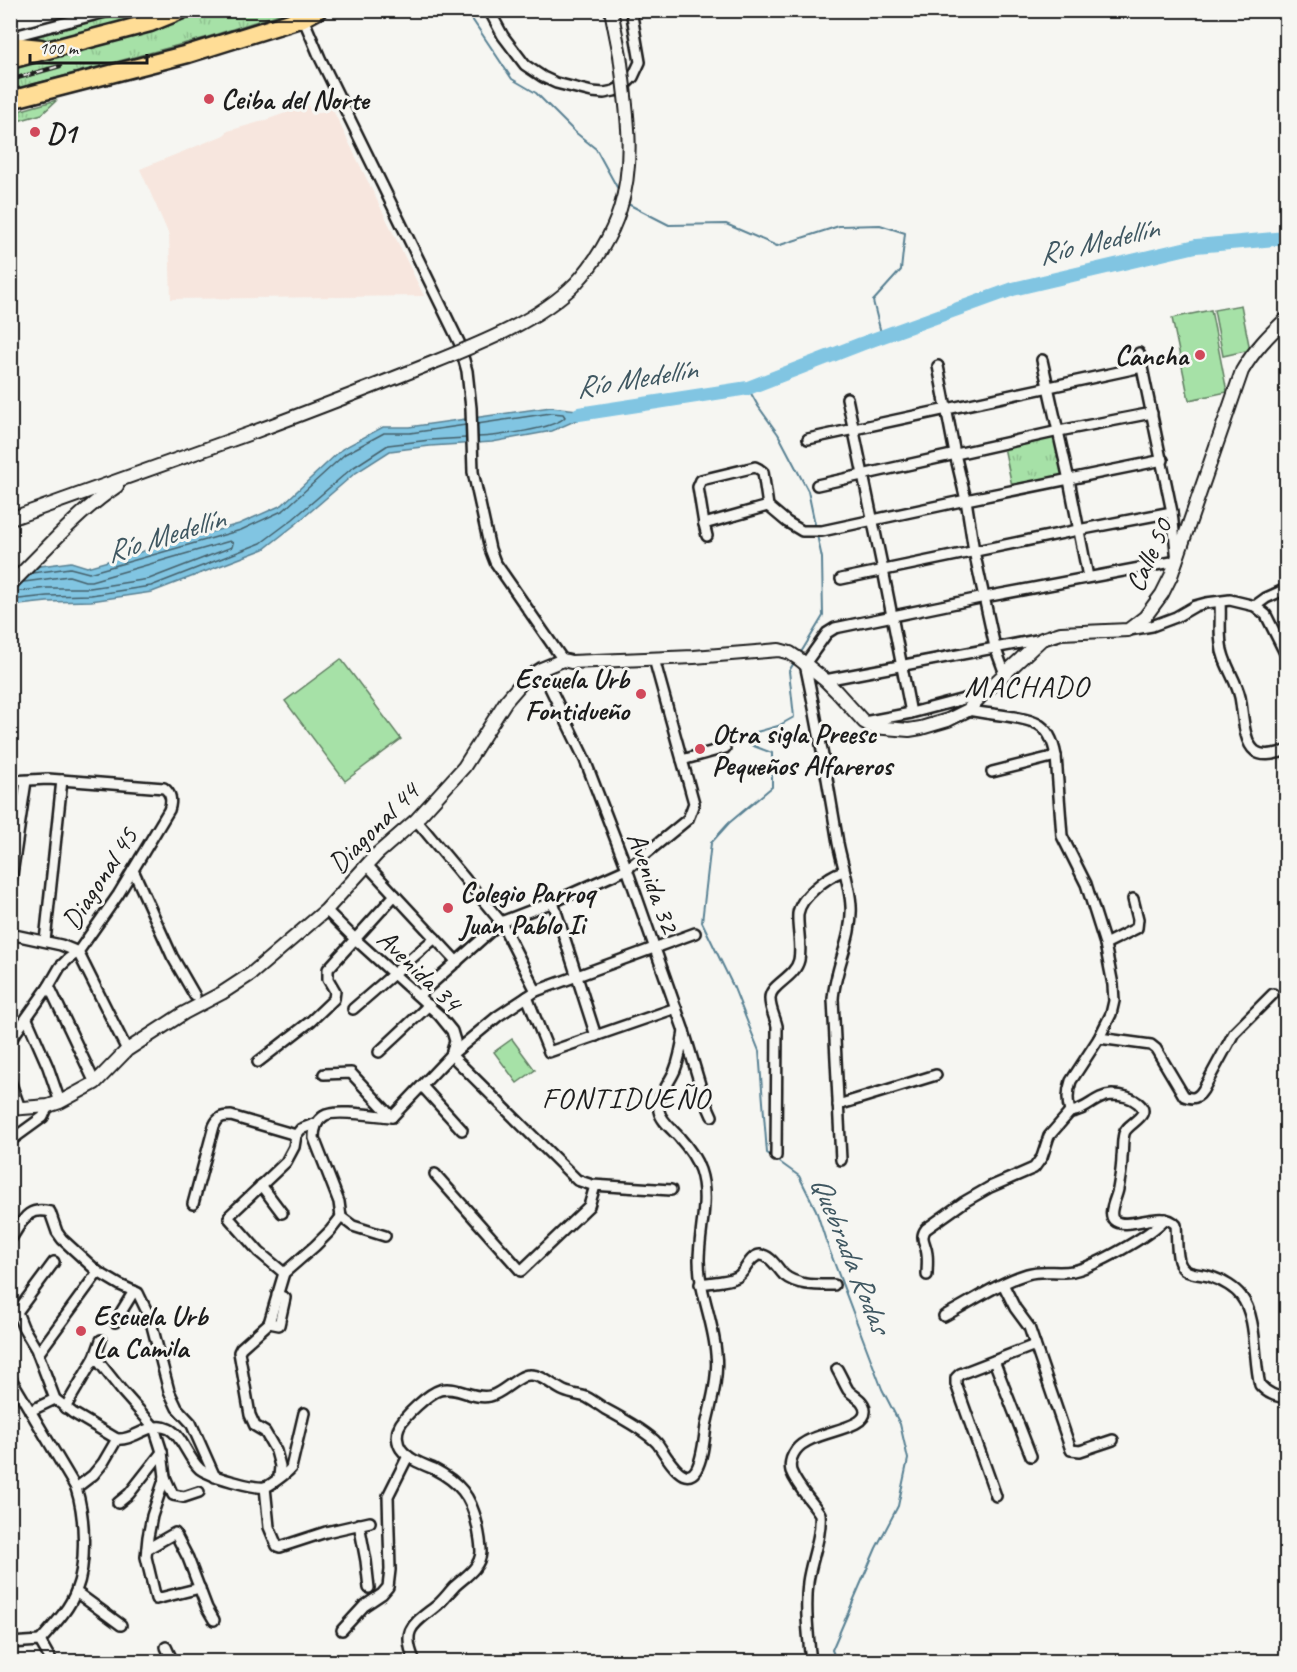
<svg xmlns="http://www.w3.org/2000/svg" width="1297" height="1672" font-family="Caveat,sans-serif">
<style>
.built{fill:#f7e6de}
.grass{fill:url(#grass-tufts);stroke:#617e62;stroke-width:1.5}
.pitch{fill:#a6e1a7;stroke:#617e62;stroke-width:1.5}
.water{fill:#81c5e2;stroke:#598193;stroke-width:1.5}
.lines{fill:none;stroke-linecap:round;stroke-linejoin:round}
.shore{stroke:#44606b;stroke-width:1.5}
.stream{stroke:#598193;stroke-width:2}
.river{stroke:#81c5e2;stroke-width:14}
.street-casing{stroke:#1c1c1c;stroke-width:14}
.secondary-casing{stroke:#1c1c1c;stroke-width:16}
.highway-casing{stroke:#1c1c1c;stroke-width:21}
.street{stroke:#f6f6f2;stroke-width:9}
.secondary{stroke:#f6f6f2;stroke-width:12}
.highway{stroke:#ffdd96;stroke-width:16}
.rail-casing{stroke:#1c1c1c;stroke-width:4.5}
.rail{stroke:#f6f6f2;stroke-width:2;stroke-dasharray:7;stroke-linecap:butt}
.secondary-bridge-casing{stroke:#1c1c1c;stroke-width:16;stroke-linecap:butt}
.secondary-bridge{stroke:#f6f6f2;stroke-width:12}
.poi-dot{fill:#d1495b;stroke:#f6f6f2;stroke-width:2}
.labels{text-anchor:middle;stroke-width:6;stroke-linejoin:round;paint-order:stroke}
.poi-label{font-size:28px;font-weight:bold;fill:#1c1c1c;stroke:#f6f6f2;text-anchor:start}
.street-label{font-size:28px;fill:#1c1c1c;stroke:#f6f6f2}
.water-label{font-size:30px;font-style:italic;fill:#3f5761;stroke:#f6f6f2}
.neighbourhood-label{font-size:30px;letter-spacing:1.5px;fill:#1c1c1c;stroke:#f6f6f2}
</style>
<defs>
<pattern id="grass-tufts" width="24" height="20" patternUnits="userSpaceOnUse" patternTransform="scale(1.5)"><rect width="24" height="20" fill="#a6e1a7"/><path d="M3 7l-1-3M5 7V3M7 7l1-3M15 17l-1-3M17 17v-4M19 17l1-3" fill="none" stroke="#8ec08f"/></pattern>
</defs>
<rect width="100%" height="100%" fill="#f6f6f2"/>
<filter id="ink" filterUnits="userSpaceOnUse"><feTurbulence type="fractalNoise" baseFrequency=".0167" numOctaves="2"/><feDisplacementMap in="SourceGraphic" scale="12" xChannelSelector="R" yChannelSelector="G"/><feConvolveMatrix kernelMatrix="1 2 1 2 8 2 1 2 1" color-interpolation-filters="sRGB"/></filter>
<g filter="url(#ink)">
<polygon class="built" points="308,105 312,115 332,108 424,296 171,299 169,235 140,169 224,135 228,131 263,121"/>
<g class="grass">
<path d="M128,11h40c-50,14 -100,33 -152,29z"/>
<polygon points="202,11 289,11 205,38 11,90 11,67 150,29"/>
<polygon points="57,100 42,114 11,123 11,113"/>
<polygon points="1056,435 1063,476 1012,486 1004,447"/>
</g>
<g class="pitch">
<polygon points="1241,305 1250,350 1223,356 1214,310"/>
<polygon points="1211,310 1227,392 1189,400 1172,318"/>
<polygon points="341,659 401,739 345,781 285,701"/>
<polygon points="512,1039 535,1070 517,1083 494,1052"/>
</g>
<polygon class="water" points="551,407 595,412 552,431 492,442 430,446 390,451 354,474 296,524 264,549 152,592 91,601 47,602 11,606 10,570 71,562 87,567 239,524 282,505 342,449 383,427 409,427"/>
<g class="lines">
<g class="shore">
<path d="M477,424l74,-11 12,1 2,3c-10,12 -69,19 -87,20"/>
<polyline points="32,573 70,568 89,573 241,530 284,510 345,454 384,433 410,433 466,425"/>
<polyline points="13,592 47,588 90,588 149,579 232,547 233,543 230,541 91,581 85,581 69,576 24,582"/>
<polyline points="10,600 47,596 91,595 151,586 261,543 293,519 351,469 388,445 430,440 466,438"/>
</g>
<g class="stream">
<polyline points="466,10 512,79 536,93 575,132 596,149 619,191"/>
<polyline points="626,203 669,225 726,224 777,246 839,226 880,225 905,233 901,270 873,301 882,337"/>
<polyline points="748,388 758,406 778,434 808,491 816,529"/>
<polyline points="800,654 823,616 822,558 817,535"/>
<polyline points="795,661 789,671 794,717 778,726 753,733 751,745 772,753 772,787 729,823 711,843 702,922 734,988 759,1051 767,1153 799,1176 816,1210 826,1241 882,1389 900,1424 908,1459 898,1506 876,1548 832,1650 837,1662"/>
</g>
<polyline class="river" points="579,414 748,388 861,344 1013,289 1196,246 1286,238"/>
<defs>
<g id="street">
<polyline points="489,10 503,36 525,65 543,77 556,83 592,92 604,93 614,91 625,85 633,77 640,62 631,10"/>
<polyline points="303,18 320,58 459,342 467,371 471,408 473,472 490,549 495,562 563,660"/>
<polyline points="10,37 113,10"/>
<polyline points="1042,360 1069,480 1088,577"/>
<polyline points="938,366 955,454 966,500 974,551 995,647 1005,674"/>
<polyline points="847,398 883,570 911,713"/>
<polyline points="808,439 1142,367"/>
<polyline points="817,485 1059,431 1152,413"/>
<polyline points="704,524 698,487 701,480 755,467 759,469 763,472 768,506 787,522 802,531 822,531 966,500 1163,460"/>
<polyline points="707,536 704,524 768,506"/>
<polyline points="841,579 1078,530 1172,512"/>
<path d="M1220,602c1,14 -1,28 1,42 1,18 15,35 19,53 3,14 3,45 15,54 8,7 22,2 31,0"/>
<polyline points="1255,606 1266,615 1286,655"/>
<polyline points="1129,630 1152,626 1176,617 1195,606 1206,603 1230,600 1255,606 1266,598 1286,589"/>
<polyline points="541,669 585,760 627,869 684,1031 704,1098 712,1116"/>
<polyline points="825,680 1042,639"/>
<path d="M968,710c20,5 53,5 70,14 11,6 16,21 18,32l6,80 24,48 19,60 8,41 1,16 -3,13 -12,24 -28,43c-4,11 -4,20 -1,31 19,-2 24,-16 42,-17 8,0 19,2 26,8 16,13 -12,20 -14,31 -2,7 -1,16 -2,23 0,11 -2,21 -4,32 -1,8 -11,24 -4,31 13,12 48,-12 62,5 1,11 0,25 3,36 5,17 23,11 35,17 9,3 21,10 27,18 17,22 12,63 19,89 8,9 15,11 26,13"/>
<polyline points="864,722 911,713 983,694"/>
<polyline points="682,760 725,748"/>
<polyline points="992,772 1056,756"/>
<path d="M10,781l38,-2 116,9c8,6 8,13 5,22l-51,85 -40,57 -17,-7 -51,-11"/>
<polyline points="416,820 501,922 536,991"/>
<polyline points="367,865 457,962"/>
<polyline points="133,870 172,956 195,996"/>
<polyline points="10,888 26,781"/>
<polyline points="553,902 596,1036"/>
<polyline points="326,910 355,939 439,1015 452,1031 455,1041 451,1055 577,1180 592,1185 671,1190"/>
<polyline points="45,941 62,780"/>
<polyline points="1105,944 1137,928 1138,919 1133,899"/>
<polyline points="49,986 95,1083"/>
<polyline points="419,995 501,922 553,902 627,869 688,819 690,814 694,803 654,659"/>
<polyline points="527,997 549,1052 676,1008"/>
<polyline points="353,1009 435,938"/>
<polyline points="27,1019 48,1067 60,1102"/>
<path d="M1099,1038l52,7 5,4 28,47c9,4 14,2 19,-6l31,-57 39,-39"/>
<polyline points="10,1041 49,986 60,967 68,959 78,952 127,1050"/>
<polyline points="379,1052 429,1005"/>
<polyline points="258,1062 311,1021 334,999 335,991 328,979 328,969 395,895"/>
<polyline points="324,1074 351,1073 392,1117"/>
<polyline points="10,1081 20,1108"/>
<polyline points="422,1086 462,1130"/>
<polyline points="838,1105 936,1075"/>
<polyline points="10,1141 43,1117 48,1106"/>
<path d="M776,1156l1,-130c-2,-9 -7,-17 -7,-27 -1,-14 25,-21 29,-39 3,-15 -2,-31 -1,-46 2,-17 30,-38 45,-43"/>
<path d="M841,1160l-8,-161c2,-32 20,-61 18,-93 -1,-21 -9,-42 -13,-63 -10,-60 -20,-120 -33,-179l22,-31 8,-5 150,-31 192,-36 -5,-49 -33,-159"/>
<polyline points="435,1174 521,1271 589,1206 595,1186"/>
<polyline points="261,1185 282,1213"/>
<path d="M193,1204l21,-78c4,-9 8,-10 17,-10l65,19"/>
<path d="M385,1236l-32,-10 -12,-9 -2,-15 -25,-64c0,-9 2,-17 10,-22 9,-7 55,0 68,1l59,-62 47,-39 38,-25 159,-58"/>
<path d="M10,1240c13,-18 15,-34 40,-28l7,20 5,7 36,33 22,13 18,8 12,25 19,73 8,17 14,15 24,54"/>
<polyline points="284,1273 259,1252 229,1218 230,1215 286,1162 294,1147 296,1135 301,1129 317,1123"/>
<path d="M927,1275c0,-7 1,-14 0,-21 -1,-11 -8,-16 -1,-25l38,-27 26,-15 44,-19 8,-11 7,-21 21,-24"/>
<path d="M700,1284c11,-2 27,-2 37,-7 9,-5 12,-21 23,-22 10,-1 18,14 24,20 13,11 34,10 50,10"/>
<polyline points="1003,1284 1015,1308 1029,1327 1071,1450 1080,1451 1113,1440"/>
<polyline points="10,1302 15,1307 23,1327 36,1349 55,1399 73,1413 117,1439"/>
<polyline points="17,1312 54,1262"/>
<path d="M944,1316c27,-14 54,-33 83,-42 16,-5 30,0 46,-3 23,-5 75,-34 92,-52"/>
<polyline points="115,1322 134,1291"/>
<polyline points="269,1323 279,1325 285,1298 277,1294"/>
<polyline points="38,1354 98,1272"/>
<polyline points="95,1357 122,1391 154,1427 162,1452 165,1477 152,1516 148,1537 146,1557 156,1599 200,1588"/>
<polyline points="994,1361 1031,1456"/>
<path d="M10,1377l66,111c9,27 11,76 0,103 -7,19 -23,35 -36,50"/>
<polyline points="65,1408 95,1357 101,1340"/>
<polyline points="30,1411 55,1399"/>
<polyline points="165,1477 173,1495 184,1497 199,1492"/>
<polyline points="279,1477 280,1466 276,1451 265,1432 255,1426 250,1415 239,1352 241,1348 269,1323 284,1273 315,1246 330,1231 341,1217"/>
<polyline points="265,1487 269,1527 277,1546 280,1547 326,1532 370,1522"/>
<path d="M76,1488l17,-13 10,-12 14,-24c18,2 33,-19 52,-10 13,6 19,30 31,40 9,7 55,20 65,18 5,-1 23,-15 26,-19l13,-55"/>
<polyline points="996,1496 956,1384 956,1378 960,1374 1035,1345"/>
<polyline points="118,1503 129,1494 162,1452"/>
<polyline points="359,1524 366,1561 369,1588"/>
<polyline points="147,1549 175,1533 188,1558 207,1608 214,1620"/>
<polyline points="76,1592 121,1625"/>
<polyline points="342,1630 364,1606 382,1594 388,1587 390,1570 388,1496 408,1456"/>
<polyline points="40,1641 52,1662"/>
<polyline points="10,1643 40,1641"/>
<polyline points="166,1647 173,1662"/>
<path d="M415,1662c-14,-32 -3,-37 20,-55 8,-6 13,-14 20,-21 11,-10 25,-18 26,-34 0,-10 -2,-19 -4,-28 -6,-28 -18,-42 -43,-55 -12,-5 -26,-10 -33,-20 -4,-6 -5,-15 -2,-22 4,-10 30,-34 41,-37 16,-5 33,10 50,6 12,-2 28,-21 39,-21 12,-1 24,11 35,16 7,3 15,4 22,6 6,3 13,8 19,12 15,8 41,22 52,34 6,7 26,47 39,27 7,-12 8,-31 10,-44 5,-23 13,-49 10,-72 -2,-32 -17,-61 -17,-94 0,-29 11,-61 1,-90 -4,-12 -12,-23 -21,-33 -6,-7 -18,-16 -20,-26 -2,-14 11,-29 16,-41 5,-12 7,-26 9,-39"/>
<path d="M811,1662c-3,-27 -6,-53 -3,-80 3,-22 14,-46 12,-68 -9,-14 -23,-27 -29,-43 -2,-8 0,-14 5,-21 15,-20 70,-19 69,-39 0,-11 -11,-14 -17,-21 -4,-7 -7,-14 -11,-21"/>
</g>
<g id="secondary">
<polyline points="611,10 620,55"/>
<polyline points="10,519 251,433"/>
<path d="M10,585c35,-35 67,-72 107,-99"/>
<path d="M10,1109l38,-3 12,-4 35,-19 32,-33 57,-37 38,-20 29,-19 75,-64 51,-56 39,-34 48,-53 42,-66 19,-22 16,-10 22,-9 8,2 123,-5 85,-7 11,3 9,6 26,21 11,11 28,31 9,5 36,3 12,-2 27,-8 20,-10 15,-16 59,-55 19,-6 67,-3 17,-13 17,-23 9,-18 71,-205c12,-21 27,-36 44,-52"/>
</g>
<g id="highway">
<polyline points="10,45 41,48"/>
<polyline points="10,60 150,23 182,10"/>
<polyline points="10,100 188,54 303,18 318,10"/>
</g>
</defs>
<use href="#street" class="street-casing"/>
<use href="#secondary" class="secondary-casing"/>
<use href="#highway" class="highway-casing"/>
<use href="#street" class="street"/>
<use href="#secondary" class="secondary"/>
<use href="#highway" class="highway"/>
<defs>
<polyline id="rail" points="10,80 60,66"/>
</defs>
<use href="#rail" class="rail-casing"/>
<use href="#rail" class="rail"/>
<defs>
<path id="secondary-bridge" d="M251,433c54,-20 108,-41 161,-62 54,-22 123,-46 164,-88 19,-20 36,-48 44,-74 16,-51 6,-103 0,-154"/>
</defs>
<use href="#secondary-bridge" class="secondary-bridge-casing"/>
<use href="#secondary-bridge" class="secondary-bridge"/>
</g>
</g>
<g class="poi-dot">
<circle cx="209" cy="99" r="6"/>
<circle cx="35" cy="132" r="6"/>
<circle cx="1200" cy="355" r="6"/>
<circle cx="641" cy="694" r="6"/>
<circle cx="700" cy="749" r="6"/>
<circle cx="448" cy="908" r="6"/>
<circle cx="81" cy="1331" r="6"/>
</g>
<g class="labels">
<g class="poi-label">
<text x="221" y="109">Ceiba del Norte</text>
<text x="47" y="142">D1</text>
<text x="1188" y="365" text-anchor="end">Cancha</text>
<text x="629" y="688" text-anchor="end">Escuela Urb<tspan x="629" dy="32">Fontidueño</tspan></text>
<text x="712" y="743">Otra sigla Preesc<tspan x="712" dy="32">Pequeños Alfareros</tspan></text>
<text x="460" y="902">Colegio Parroq<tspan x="460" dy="32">Juan Pablo Ii</tspan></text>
<text x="93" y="1325">Escuela Urb<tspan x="93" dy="32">La Camila</tspan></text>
</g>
<g class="street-label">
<text transform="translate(1148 555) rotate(-66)" y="10">Calle 50</text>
<text transform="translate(373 827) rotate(-45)" y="10">Diagonal 44</text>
<text transform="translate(99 878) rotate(-57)" y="10">Diagonal 45</text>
<text transform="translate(654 882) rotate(70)" y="10">Avenida 32</text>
<text transform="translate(420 970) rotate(44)" y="10">Avenida 34</text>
</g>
<g class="water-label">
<text transform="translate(1098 241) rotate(-13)" y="10">Río Medellín</text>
<text transform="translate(636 378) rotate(-9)" y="10">Río Medellín</text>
<text transform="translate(165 535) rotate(-17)" y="10">Río Medellín</text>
<text transform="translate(851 1254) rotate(68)" y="10">Quebrada Rodas</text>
</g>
<g class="neighbourhood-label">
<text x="1027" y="696">MACHADO</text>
<text x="626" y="1108">FONTIDUEÑO</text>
</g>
</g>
<rect width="1297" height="1672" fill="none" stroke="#f6f6f2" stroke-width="36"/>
<rect x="18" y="18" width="1261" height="1636" fill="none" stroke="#1c1c1c" stroke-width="2" filter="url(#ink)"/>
<path d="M30 54v9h117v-9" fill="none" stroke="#1c1c1c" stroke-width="3"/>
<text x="39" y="54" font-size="18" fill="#1c1c1c" stroke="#f6f6f2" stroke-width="4.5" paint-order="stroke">100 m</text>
</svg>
